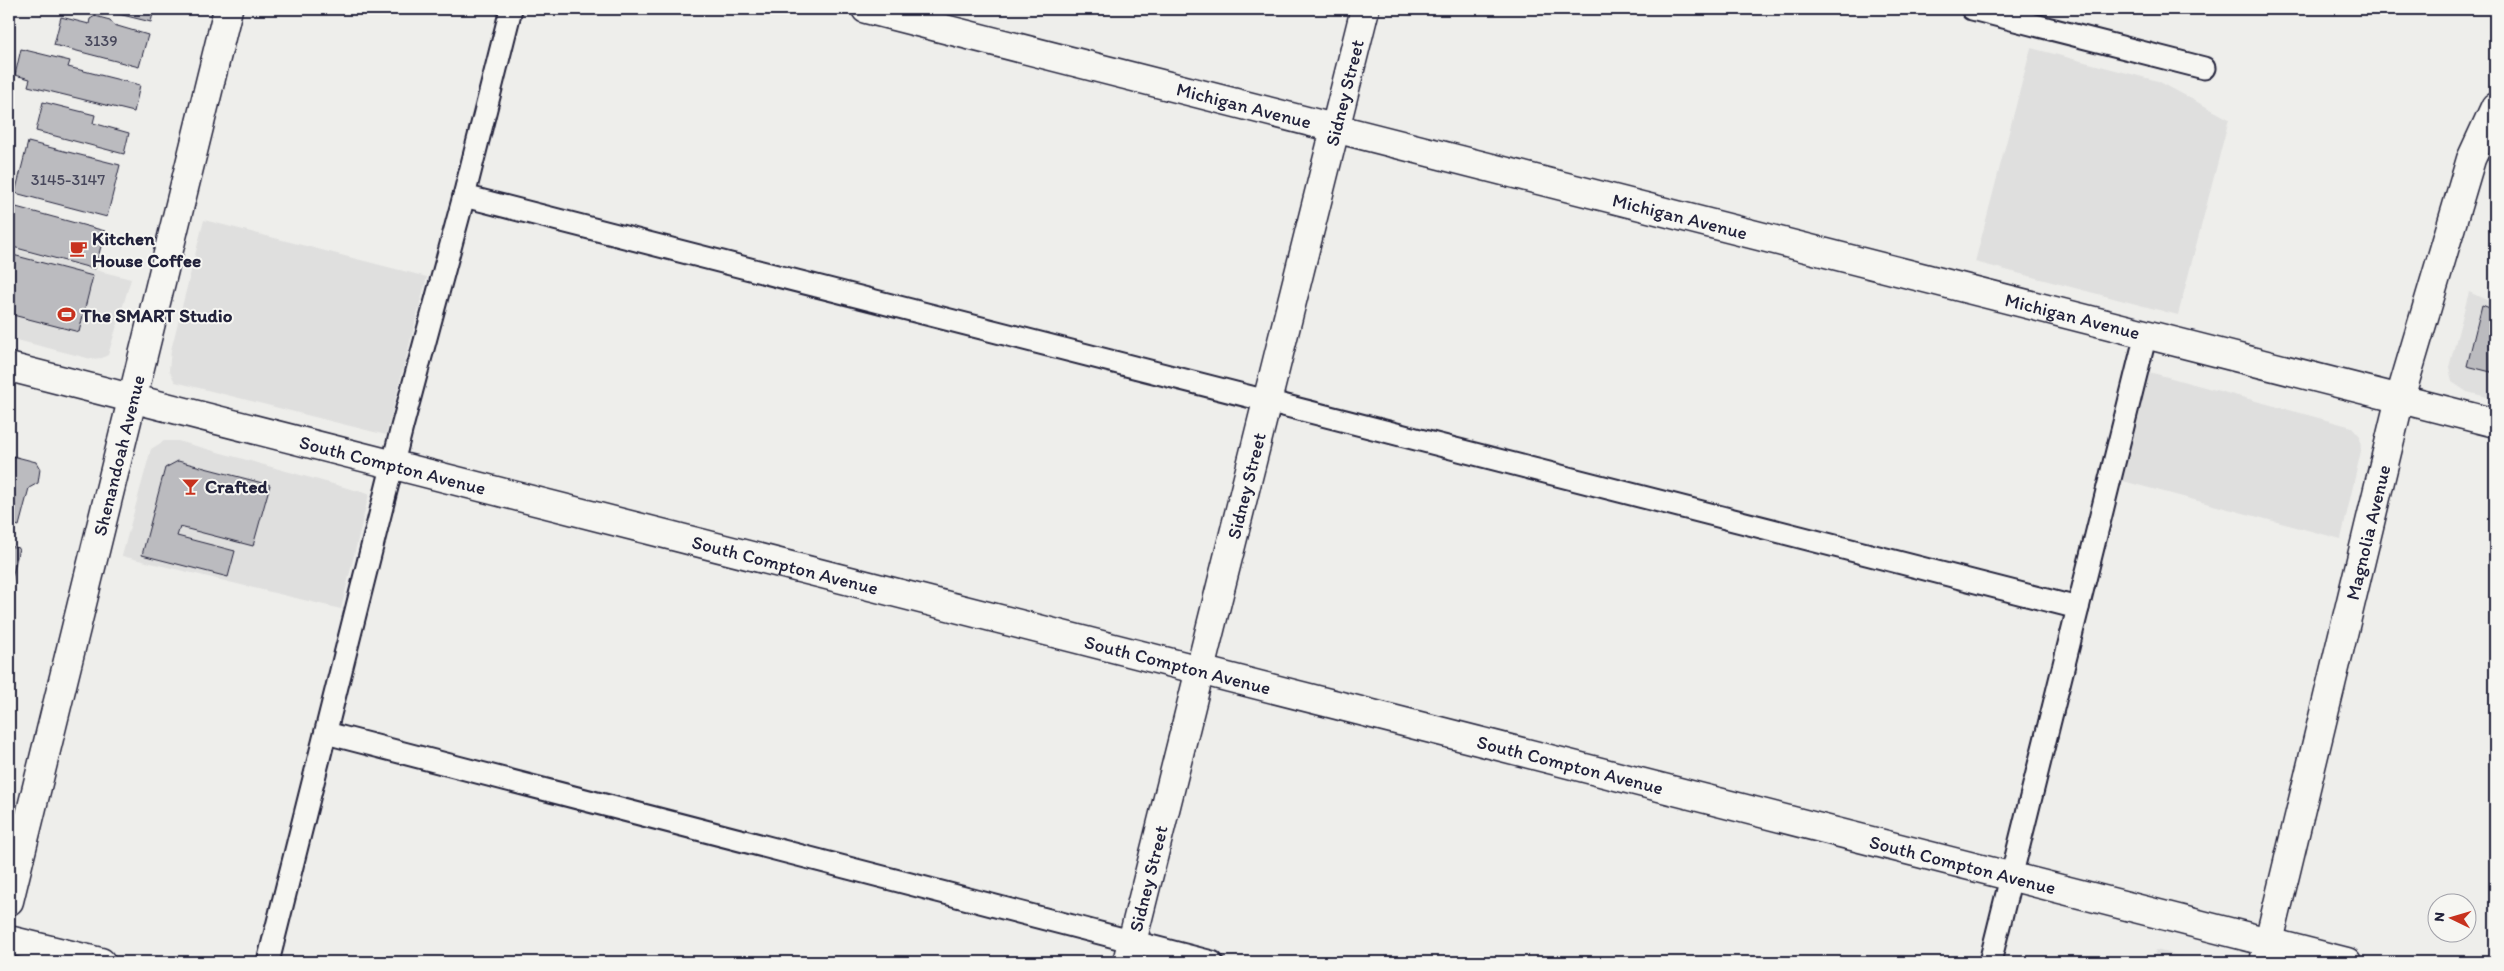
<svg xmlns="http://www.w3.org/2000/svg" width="2504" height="971" font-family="Itim,sans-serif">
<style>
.built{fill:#dfdfde}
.building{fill:#bbbbbf;stroke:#22223b}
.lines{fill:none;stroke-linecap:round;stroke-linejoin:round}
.service-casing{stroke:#22223b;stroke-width:25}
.minor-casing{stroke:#22223b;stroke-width:31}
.tertiary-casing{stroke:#22223b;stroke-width:31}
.secondary-casing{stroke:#22223b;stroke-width:31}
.service{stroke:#f6f6f2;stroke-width:21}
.minor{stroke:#f6f6f2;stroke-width:28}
.tertiary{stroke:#f6f6f2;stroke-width:28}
.secondary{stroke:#f6f6f2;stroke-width:28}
.labels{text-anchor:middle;stroke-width:4;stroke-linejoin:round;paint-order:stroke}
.number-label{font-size:16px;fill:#48485c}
.street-label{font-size:19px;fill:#22223b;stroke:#f6f6f2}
.poi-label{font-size:19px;font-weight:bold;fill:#22223b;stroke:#f6f6f2;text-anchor:start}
</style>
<rect width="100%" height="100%" fill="#eeeeeb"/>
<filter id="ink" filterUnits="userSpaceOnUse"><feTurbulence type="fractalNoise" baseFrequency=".02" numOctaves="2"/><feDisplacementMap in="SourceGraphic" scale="10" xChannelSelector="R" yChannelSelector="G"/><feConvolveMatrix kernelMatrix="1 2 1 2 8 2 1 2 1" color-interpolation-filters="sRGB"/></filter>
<g filter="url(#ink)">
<g class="built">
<polygon points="2031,48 2158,81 2229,119 2178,315 1975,262"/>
<polygon points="204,220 427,277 386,435 175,382 169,370 171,350"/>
<polygon points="9,248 131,279 108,355 102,358 91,359 9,338"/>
<polygon points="2469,292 2495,304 2495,399 2467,392 2452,382 2449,367"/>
<polygon points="2149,372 2352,427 2360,436 2361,451 2341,539 2119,480"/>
<polygon points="164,441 178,441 369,494 341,609 122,556 151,449"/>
<polygon points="2156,950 2204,962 2153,962"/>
</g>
<g class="building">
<polygon points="98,9 154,9 151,22"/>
<polygon points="95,16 110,20 114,25 148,35 139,67 54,45 61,17 89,24 90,19"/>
<polygon points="21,49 70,61 68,67 140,85 134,112 28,86 30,79 15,75"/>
<polygon points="43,102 95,115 93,123 129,133 124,154 36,131"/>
<polygon points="28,142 120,165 107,217 15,193"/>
<polygon points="16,207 105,231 95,269 9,246 9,220 12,221"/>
<polygon points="9,254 93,276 79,332 9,314"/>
<polygon points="2482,305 2495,310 2495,373 2467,366"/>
<polygon points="9,455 36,462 40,469 38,483 29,488 19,526 9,523"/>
<polygon points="178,461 270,485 253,546 180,527 177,536 235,551 228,577 142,555 165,468"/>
<polygon points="9,546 19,548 9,592"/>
</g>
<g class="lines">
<defs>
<g id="service">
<polyline points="1972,9 2204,68"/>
<polyline points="464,196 2078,608"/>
<polyline points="326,733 1212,962"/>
<polyline points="268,962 402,427 464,196 511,9"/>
<polyline points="1990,962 2146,334"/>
</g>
<g id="minor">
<path id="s1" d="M866,9l1629,414"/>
<path id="s2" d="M9,901l219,-892"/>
<polyline points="9,940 101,962"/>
<path id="s3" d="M2264,962l136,-564 71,-239 24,-52"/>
</g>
<g id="tertiary">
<path id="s4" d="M1127,962l238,-953"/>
</g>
<g id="secondary">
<path id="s5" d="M9,367l2338,595"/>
</g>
</defs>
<use href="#service" class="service-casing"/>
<use href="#minor" class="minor-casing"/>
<use href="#tertiary" class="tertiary-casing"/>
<use href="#secondary" class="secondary-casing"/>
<use href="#service" class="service"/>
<use href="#minor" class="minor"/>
<use href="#tertiary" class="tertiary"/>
<use href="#secondary" class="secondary"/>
</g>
</g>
<defs>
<symbol id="cafe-bare" viewBox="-9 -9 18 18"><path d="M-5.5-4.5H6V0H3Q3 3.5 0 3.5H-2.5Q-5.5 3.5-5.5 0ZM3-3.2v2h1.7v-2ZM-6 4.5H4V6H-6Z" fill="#c8321e" stroke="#f6f6f2" stroke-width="2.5" paint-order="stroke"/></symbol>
<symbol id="stadium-bare" viewBox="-9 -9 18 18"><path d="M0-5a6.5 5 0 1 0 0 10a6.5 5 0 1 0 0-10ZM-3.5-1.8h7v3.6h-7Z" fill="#c8321e" stroke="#f6f6f2" stroke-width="2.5" paint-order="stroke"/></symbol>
<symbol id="bar-bare" viewBox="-9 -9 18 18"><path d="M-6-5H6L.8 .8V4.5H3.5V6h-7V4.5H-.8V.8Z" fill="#c8321e" stroke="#f6f6f2" stroke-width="2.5" paint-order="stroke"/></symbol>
</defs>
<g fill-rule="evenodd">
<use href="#cafe-bare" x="66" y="236" width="25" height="25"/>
<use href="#stadium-bare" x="54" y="302" width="25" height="25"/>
<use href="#bar-bare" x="178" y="474" width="25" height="25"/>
</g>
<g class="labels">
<g class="number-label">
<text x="101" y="46">3139</text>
<text x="68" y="185">3145-3147</text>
</g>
<g class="street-label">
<text dy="7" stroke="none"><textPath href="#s4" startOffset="896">Sidney Street</textPath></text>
<text dy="7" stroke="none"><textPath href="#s1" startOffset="390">Michigan Avenue</textPath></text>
<text dy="7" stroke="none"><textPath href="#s1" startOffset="840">Michigan Avenue</textPath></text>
<text dy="7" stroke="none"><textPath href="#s1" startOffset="1245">Michigan Avenue</textPath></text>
<text dy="7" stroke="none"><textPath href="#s2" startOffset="459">Shenandoah Avenue</textPath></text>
<text dy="7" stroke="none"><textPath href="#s5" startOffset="396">South Compton Avenue</textPath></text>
<text dy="7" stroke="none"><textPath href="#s4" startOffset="491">Sidney Street</textPath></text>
<text dy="7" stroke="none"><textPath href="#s3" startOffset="442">Magnolia Avenue</textPath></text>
<text dy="7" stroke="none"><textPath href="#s5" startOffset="801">South Compton Avenue</textPath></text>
<text dy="7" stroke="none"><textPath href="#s5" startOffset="1206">South Compton Avenue</textPath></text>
<text dy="7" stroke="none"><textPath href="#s5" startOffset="1611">South Compton Avenue</textPath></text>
<text dy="7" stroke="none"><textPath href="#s5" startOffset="2016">South Compton Avenue</textPath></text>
<text dy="7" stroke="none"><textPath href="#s4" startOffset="86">Sidney Street</textPath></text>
</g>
<g class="poi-label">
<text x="92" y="245">Kitchen<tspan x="92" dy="22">House Coffee</tspan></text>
<text x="81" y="322">The SMART Studio</text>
<text x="205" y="493">Crafted</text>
</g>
</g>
<rect width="2504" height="971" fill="none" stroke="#f6f6f2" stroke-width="30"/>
<rect x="15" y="15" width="2474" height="941" fill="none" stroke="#22223b" stroke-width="2" filter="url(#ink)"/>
<g transform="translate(2452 918) rotate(275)"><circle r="24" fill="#f6f6f2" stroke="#a1a1a9"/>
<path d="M0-4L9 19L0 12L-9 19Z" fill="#c8321e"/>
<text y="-8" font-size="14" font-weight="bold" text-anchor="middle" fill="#22223b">N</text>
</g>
</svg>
